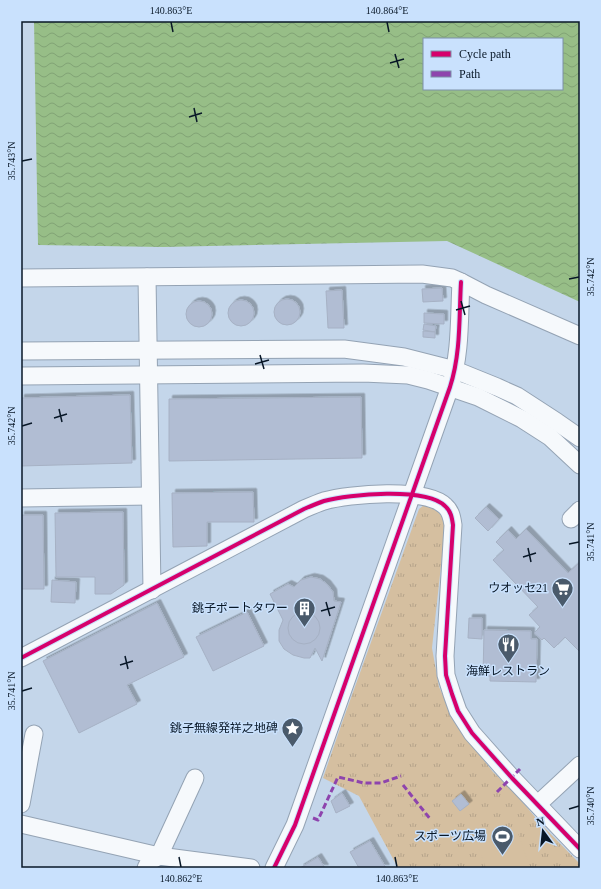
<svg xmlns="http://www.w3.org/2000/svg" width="601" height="889" font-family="'Times New Roman','Noto Sans JP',serif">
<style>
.grass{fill:url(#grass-tufts)}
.pitch{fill:#d5bfa0}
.water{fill:url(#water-waves);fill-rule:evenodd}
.building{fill:#b1bdd3;stroke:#a6b1c4;filter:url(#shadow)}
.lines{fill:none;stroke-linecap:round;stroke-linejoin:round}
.minor-casing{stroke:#94a3b4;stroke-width:19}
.minor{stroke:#f6f9fc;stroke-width:17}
.quiet{stroke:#8e44ad;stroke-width:3;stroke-dasharray:6 3;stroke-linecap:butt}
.cycleway-casing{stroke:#c9e1fd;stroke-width:6}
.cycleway{stroke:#d6006c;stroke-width:4}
.ticks{fill:none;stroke:#081727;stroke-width:1.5}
.labels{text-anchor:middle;stroke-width:3;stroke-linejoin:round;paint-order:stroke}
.poi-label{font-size:12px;fill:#081727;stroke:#c9e1fd;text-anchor:end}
.neatline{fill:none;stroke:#081727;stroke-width:1.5}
.ticks-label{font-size:10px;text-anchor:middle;fill:#081727}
</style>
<defs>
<pattern id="grass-tufts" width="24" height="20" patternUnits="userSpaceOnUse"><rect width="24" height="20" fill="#d5bfa0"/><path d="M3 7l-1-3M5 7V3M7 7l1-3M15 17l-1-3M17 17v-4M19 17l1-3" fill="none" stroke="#b5a38a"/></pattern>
<pattern id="water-waves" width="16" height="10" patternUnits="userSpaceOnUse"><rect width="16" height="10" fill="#97be87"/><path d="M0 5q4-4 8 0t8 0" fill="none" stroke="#81a375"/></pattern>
<filter id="shadow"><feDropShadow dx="3.5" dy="-3.5" stdDeviation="0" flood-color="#0004"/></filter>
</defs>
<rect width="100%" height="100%" fill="#c4d6ea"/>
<path class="grass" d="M424,505c14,5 19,8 21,24l-13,119 7,39 20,41 34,44 22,21 25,30 40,41v4h-182l-39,-72 -36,-18 20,-58 76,-211z"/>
<polygon class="pitch" points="516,827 530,868 486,868 475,839"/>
<path class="water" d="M34,21h546v281l-133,-61 -284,6 -125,-2zM424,39h138v50h-138z"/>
<g class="building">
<polygon points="442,288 443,301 423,302 422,289"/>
<polygon points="342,290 344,328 328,328 326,291"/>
<circle cx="287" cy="312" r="13"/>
<circle cx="241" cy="313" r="13"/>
<circle cx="199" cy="314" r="13"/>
<polygon points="424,313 444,314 444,324 424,323"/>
<polygon points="424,324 436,326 435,332 423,330"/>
<polygon points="423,331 435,332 435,338 423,337"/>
<polygon points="130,395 132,463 21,466 21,398"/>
<polygon points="361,397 362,458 169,461 169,399"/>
<polygon points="253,492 254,522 207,522 207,546 173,547 172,493"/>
<polygon points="486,507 499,519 488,531 475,518"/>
<polygon points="123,512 124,585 111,594 95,594 95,577 56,577 55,513"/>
<polygon points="21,515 43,515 44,589 21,589"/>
<polygon points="526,529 568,573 580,562 580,652 565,637 554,648 544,638 542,640 534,633 540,627 529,615 538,607 493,560 504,550 496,542 508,530 516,539"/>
<polygon points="311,577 320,579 327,584 333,592 334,601 341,602 322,661 315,648 310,658 304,658 293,655 284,649 279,641 279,630 283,620 270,594 288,584 294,587 301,580"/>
<polygon points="52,580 76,582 75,603 51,602"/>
<polygon points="157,603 184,657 127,685 137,704 79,733 43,661"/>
<circle cx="304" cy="628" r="16"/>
<polygon points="247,612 264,646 213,671 196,637"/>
<polygon points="469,618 482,618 482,639 468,638"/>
<polygon points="484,630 531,631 531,639 537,639 536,682 490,681 490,676 483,676"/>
<polygon points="342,793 350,806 336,813 331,801"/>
<polygon points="461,794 469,804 460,811 452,801"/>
<polygon points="370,841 386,868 359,868 350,852"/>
<polygon points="318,857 325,868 300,868"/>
</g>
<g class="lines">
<defs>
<g id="minor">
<polyline points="147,277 152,590"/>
<polyline points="21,278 422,274 452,278 461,282 486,295 580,336"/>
<polyline points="21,351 344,349 404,357 455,370 497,387 517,396 557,422 580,438"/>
<polyline points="21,376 363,373 408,375 428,380 478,397 522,419 550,437 580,465"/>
<polyline points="21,498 150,496"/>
<polyline points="571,519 580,510"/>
<path d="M21,658l283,-149c7,-3 14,-6 20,-8 25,-7 102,-14 121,5 6,5 7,12 8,19l-8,131 1,19 6,19 6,17 14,22 40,45 68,71"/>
<polyline points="21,804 34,734"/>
<polyline points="538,804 580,765"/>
<polyline points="21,824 159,856 251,868"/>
<polyline points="146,868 149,862 159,856 195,778"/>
<path d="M274,868l21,-43 155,-438c11,-34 9,-70 11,-105"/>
</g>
</defs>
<use href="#minor" class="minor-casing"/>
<use href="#minor" class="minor"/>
<g class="quiet">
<polyline points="403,785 431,820"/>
<polyline points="497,792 520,769"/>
<polyline points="313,818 318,820 338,777 364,783 381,783 401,776"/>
</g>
<defs>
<g id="cycleway">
<path d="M21,658l283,-149c7,-3 14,-6 20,-8 25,-7 102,-14 121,5 6,5 7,12 8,19l-8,131 1,19 6,19 6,17 14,22 40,45 68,71"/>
<path d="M274,868l21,-43 155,-438c11,-34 9,-70 11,-105"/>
</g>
</defs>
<use href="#cycleway" class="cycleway-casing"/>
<use href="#cycleway" class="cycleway"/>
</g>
<path class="ticks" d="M171,22l2,10M387,22l2,10M395,54l4,14M390,63l14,-4M194,108l3,14M189,117l13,-4M22,161l10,-2M569,279l10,-2M461,301l4,14M456,310l14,-4M260,355l4,14M255,364l14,-4M59,409l3,13M54,418l13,-4M22,426l10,-3M569,544l10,-2M528,548l3,14M523,557l13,-4M326,602l4,14M321,611l14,-4M125,656l3,13M120,665l13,-4M22,691l10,-3M569,809l10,-3M179,857l2,10M395,857l2,10"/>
<defs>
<symbol id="supermarket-pin" viewBox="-11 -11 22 30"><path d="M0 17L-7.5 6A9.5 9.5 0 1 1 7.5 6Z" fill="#4a5a6b" stroke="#c9e1fd"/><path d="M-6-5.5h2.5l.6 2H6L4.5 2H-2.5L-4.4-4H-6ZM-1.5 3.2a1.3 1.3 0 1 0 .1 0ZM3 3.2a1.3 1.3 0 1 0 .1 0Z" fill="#fff"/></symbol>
<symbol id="building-pin" viewBox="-11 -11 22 30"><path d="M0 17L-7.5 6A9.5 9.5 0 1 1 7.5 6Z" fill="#4a5a6b" stroke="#c9e1fd"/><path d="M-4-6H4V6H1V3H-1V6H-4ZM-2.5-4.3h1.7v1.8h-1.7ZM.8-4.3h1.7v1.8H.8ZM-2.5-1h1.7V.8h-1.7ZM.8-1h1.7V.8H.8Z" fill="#fff"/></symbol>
<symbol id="restaurant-pin" viewBox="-11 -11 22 30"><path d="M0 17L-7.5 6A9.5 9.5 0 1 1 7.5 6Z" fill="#4a5a6b" stroke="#c9e1fd"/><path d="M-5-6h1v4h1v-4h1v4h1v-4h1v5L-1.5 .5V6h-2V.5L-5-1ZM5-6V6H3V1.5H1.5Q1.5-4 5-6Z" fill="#fff"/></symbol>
<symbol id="sight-pin" viewBox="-11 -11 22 30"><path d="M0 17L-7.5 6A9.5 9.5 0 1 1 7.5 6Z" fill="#4a5a6b" stroke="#c9e1fd"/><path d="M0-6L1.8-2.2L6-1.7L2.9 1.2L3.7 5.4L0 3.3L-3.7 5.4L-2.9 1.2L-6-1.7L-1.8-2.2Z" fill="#fff"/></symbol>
<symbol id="stadium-pin" viewBox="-11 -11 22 30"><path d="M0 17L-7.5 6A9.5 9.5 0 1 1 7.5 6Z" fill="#4a5a6b" stroke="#c9e1fd"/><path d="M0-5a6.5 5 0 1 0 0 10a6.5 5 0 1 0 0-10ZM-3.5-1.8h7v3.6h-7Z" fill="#fff"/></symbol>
</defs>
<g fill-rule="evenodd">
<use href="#supermarket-pin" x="550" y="576" width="25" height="34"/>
<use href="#building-pin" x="292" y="596" width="25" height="34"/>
<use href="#restaurant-pin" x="496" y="632" width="25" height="34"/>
<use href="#sight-pin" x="280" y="716" width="25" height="34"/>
<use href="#stadium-pin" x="490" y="824" width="25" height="34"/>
</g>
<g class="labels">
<g class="poi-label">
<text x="548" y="592">ウオッセ21</text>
<text x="288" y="612">銚子ポートタワー</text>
<text x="508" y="675" text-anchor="middle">海鮮レストラン</text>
<text x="278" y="732">銚子無線発祥之地碑</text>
<text x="486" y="840">スポーツ広場</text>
</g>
</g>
<rect width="601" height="889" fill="none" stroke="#c9e1fd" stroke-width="44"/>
<rect x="423" y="38" width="140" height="52" fill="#c9e1fd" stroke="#7c90a7"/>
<rect x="431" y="51" width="20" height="6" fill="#d6006c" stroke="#7c90a7"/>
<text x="459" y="58" font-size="12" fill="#081727">Cycle path</text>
<rect x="431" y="71" width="20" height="6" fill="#8e44ad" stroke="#7c90a7"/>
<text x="459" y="78" font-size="12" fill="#081727">Path</text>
<g transform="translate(543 831) rotate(345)" stroke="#c9e1fd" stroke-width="3" paint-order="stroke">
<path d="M0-3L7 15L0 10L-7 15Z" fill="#081727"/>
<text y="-6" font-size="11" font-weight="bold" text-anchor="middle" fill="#081727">N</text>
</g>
<rect x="22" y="22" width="557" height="845" class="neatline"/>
<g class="ticks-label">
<text x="171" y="14">140.863°E</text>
<text x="387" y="14">140.864°E</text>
<text transform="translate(11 161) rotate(-90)" y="4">35.743°N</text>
<text transform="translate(590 277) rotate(-90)" y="4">35.742°N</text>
<text transform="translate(11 426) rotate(-90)" y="4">35.742°N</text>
<text transform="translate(590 542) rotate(-90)" y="4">35.741°N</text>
<text transform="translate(11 691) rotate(-90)" y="4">35.741°N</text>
<text transform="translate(590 806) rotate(-90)" y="4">35.740°N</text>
<text x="181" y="882">140.862°E</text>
<text x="397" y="882">140.863°E</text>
</g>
</svg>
